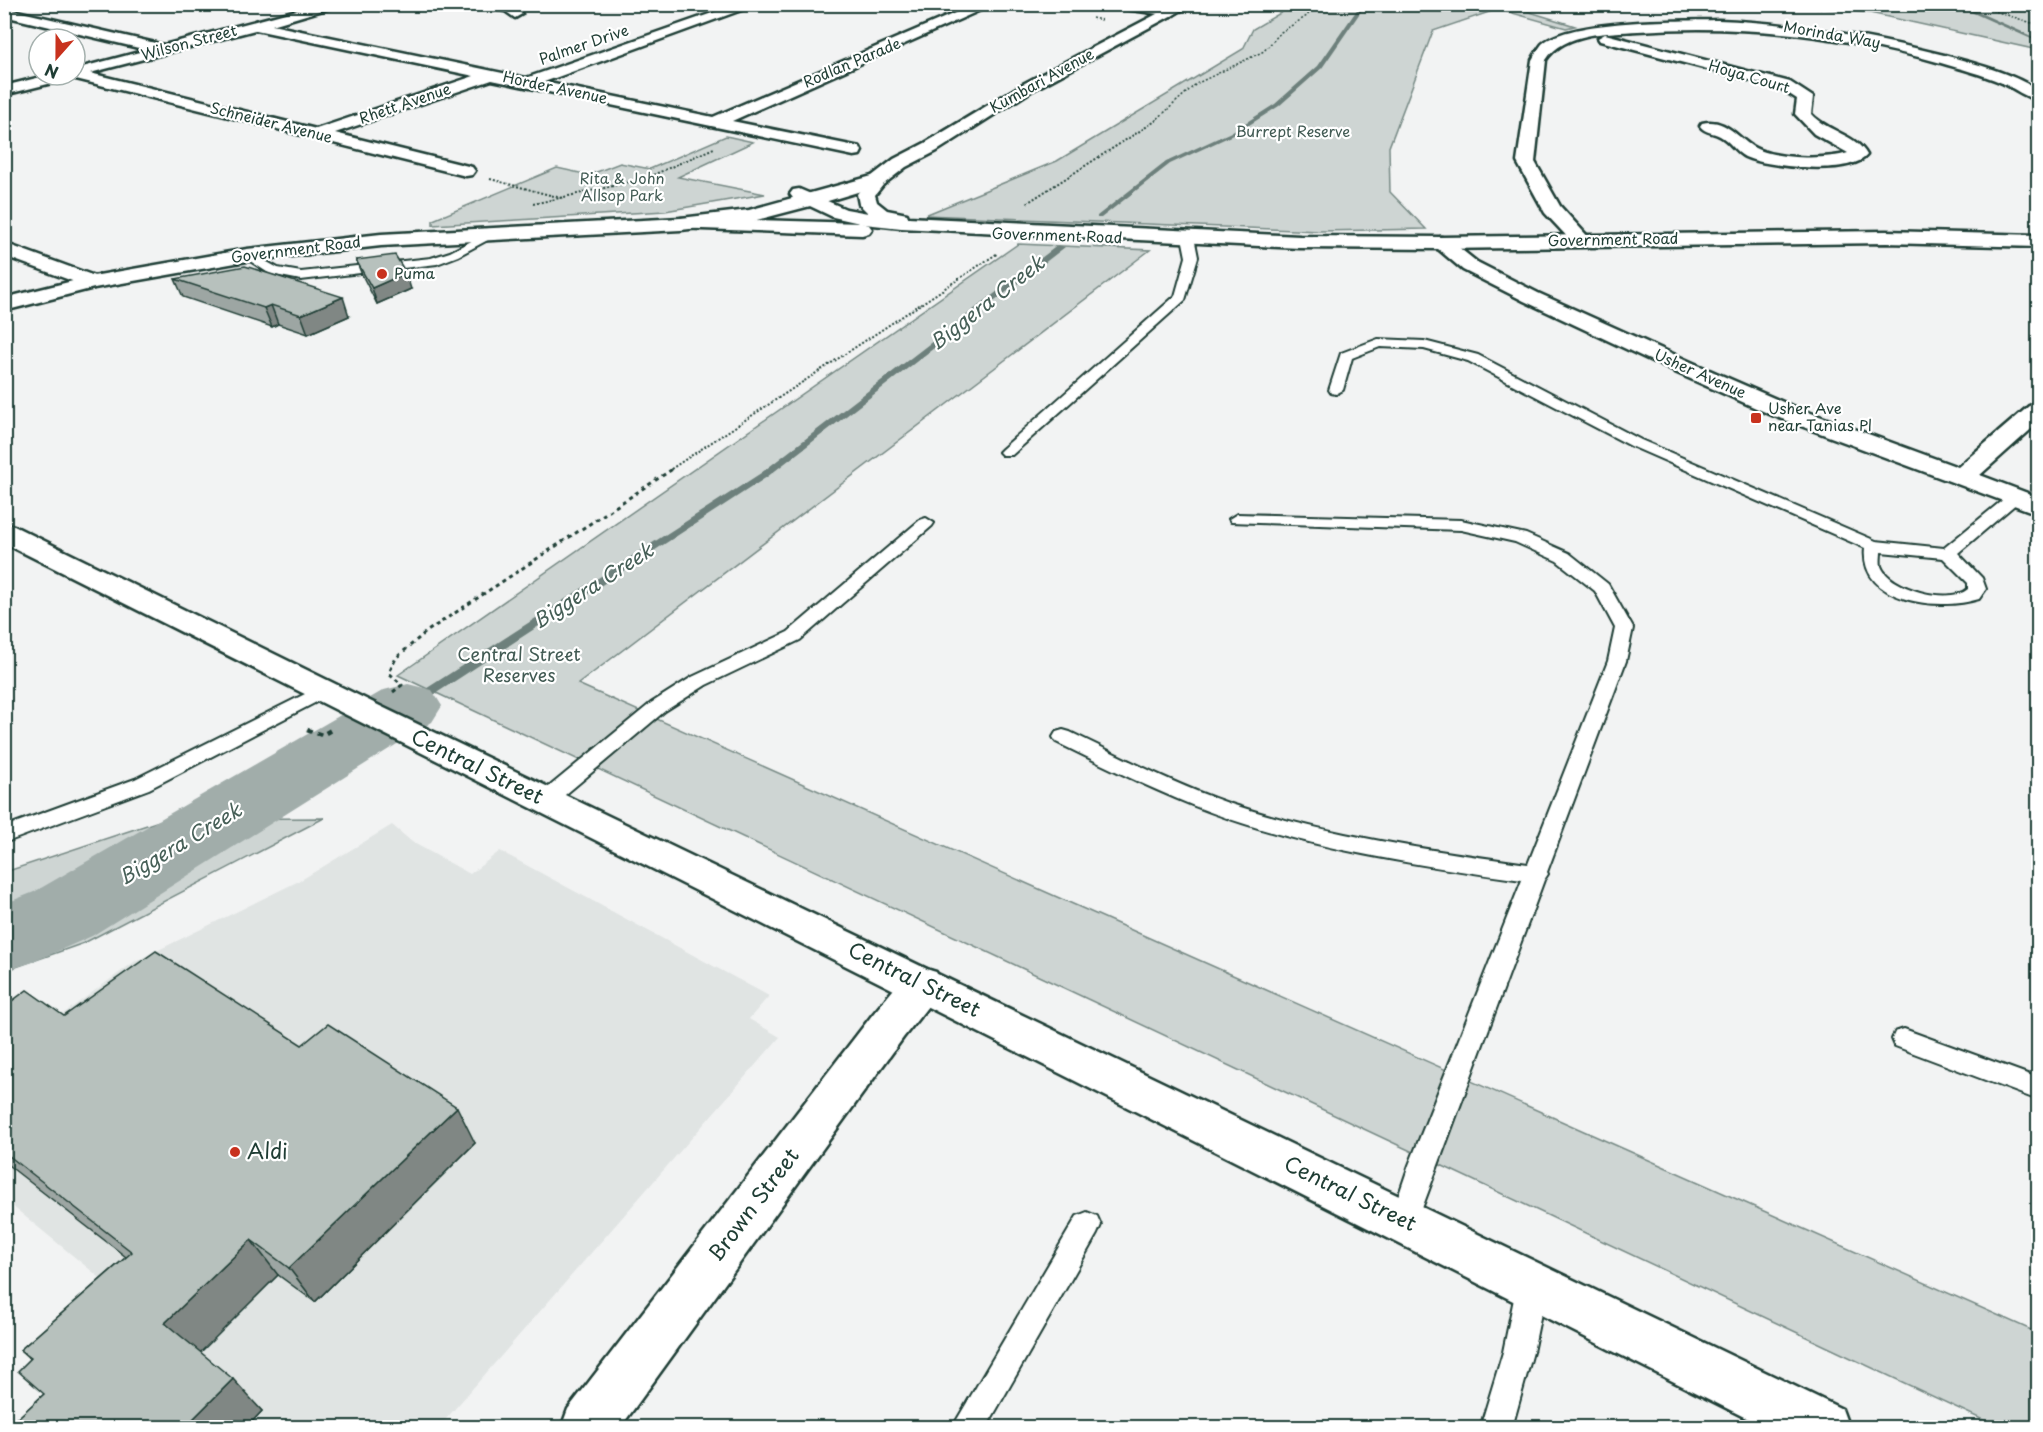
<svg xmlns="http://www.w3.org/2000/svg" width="2043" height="1432" font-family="'Playpen Sans',sans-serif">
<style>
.built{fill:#e0e4e3}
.green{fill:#ced5d3;stroke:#768984;stroke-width:1.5}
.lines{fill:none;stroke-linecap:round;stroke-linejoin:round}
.stream{fill:#6d807b;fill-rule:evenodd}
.river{fill:#a1adaa;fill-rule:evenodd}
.service-casing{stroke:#1f3d34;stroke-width:4}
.minor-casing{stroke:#1f3d34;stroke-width:5}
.tertiary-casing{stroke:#1f3d34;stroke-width:5}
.secondary-casing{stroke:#1f3d34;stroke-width:5}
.path-far3{stroke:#1f3d34;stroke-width:1.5;stroke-dasharray:2 2;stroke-linecap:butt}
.path-far2{stroke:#1f3d34;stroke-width:2;stroke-dasharray:2 2;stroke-linecap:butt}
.path-far1{stroke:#1f3d34;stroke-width:3;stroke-dasharray:4 4;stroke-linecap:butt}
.path{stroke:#1f3d34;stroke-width:4.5;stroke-dasharray:5 5;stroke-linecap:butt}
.service{fill:#fff;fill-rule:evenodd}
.minor{fill:#fff;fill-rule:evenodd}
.tertiary{fill:#fff;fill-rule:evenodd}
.secondary{fill:#fff;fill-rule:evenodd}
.wall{fill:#9da6a3;stroke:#1f3d34;stroke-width:1.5}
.shaded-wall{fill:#808784;stroke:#1f3d34;stroke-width:1.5}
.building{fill:#b7c1bd;stroke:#1f3d34;stroke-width:1.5}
.poi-dot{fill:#c8321e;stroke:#fff;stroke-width:2}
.labels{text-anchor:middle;stroke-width:4.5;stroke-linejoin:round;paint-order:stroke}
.far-street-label{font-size:15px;fill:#1f3d34;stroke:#fff}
.far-park-label{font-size:15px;fill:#425b54;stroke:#fff}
.far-poi-label{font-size:15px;fill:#1f3d34;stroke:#fff;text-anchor:start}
.park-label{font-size:18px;fill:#425b54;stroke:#fff}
.water-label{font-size:20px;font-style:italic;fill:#465f57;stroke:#fff}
.near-street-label{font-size:21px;fill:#1f3d34;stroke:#fff}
.near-poi-label{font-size:21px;fill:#1f3d34;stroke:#fff;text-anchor:start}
</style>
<rect width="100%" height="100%" fill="#f2f3f3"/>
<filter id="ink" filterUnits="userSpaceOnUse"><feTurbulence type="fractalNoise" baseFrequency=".0167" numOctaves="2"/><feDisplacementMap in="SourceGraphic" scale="12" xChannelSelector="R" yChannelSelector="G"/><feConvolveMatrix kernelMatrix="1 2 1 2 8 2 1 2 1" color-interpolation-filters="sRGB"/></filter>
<g filter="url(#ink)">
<polygon class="built" points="392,825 412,842 470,874 500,851 769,996 749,1019 780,1037 438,1428 79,1427 138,1309 5,1200 4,1057 134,962 301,880"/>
<g class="green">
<polygon points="1294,5 1532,5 1514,7 1575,26 1566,28 1498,9 1433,31 1389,147 1390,192 1426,229 1320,231 925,215 1057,161 1243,49 1253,29"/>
<polygon points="1793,5 2038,5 2038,50 1870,13"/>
<polygon points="726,136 753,142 678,177 765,194 665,211 433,225 433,220 557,168 589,175 620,163 650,169"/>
<polygon points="1018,244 1150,250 578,684 2038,1333 2038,1427 1998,1427 398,675"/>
<polygon points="324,818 84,943 5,971 5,872 165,819"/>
</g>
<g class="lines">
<g class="stream">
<polygon points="1361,4 1366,4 1322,68 1279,106 1235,134 1170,164 1101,218 1097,218 1097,216 1166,162 1231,132 1275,104 1318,66"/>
<polygon points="1960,4 2038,39 2038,42 1953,4"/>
<polygon points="1058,245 1065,247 767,477 412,709 404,709 402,706 404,703 761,473"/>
</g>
<polygon class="river" points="408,684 432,690 442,706 432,722 92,936 33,962 4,971 4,904 34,892 384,690"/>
<defs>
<g id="service">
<polygon points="493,230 497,231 497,235 458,256 437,264 301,280 270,274 241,255 243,253 251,253 278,268 301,272 431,258 450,252"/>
<polygon points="1188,234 1194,237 1198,257 1185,300 1012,455 1002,455 999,452 1002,449 1175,296 1186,257 1182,237"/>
<path d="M1378,339l46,2 54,14 163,85 235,101 68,7 66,-54h12l2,3 -66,56 24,25 4,11 -7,10c-38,12 -120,5 -114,-51l-234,-102 -163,-85 -44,-12 -44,-2 -28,11 -9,32 -7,4 -5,-1 -2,-3 12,-37zM1881,552l62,6 25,25v6c-18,16 -79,0 -87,-23 -1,-5 0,-10 0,-14z"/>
<path d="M1237,514l224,6 65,14 43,19 39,31 25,44 -7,33 -79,211 1,2 -4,6 -130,350 -10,4 -10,-4 -4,-9 19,-56 113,-285c-105,-15 -213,-31 -312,-68 -53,-20 -103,-45 -154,-70l-3,-5 3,-5 7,-2 7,2c52,25 104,52 158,71 97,32 199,47 300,61l80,-203 7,-33 -20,-37 -38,-30 -42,-19 -54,-12 -230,-8 -2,-3z"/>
<polygon points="926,518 934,523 932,526 800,640 706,685 665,711 553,805 546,807 539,805 536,800 539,795 651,703 692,677 788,632 920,520"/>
<polygon points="323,685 330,687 333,691 330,695 149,789 4,843 4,827 135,779"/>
<polygon points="1904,1029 2038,1078 2038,1100 1895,1046 1892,1039 1895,1032"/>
<polygon points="1087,1212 1097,1216 1101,1225 1097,1234 986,1428 952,1428 1077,1216"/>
<polygon points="1532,1270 1542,1274 1547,1284 1533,1352 1512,1428 1480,1428 1503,1352 1517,1284 1522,1274"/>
</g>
<g id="minor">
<path d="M320,4h23l-71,21 254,53 212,-74h20l-214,78 169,35 263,-113h18l-262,117 128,26 2,4 -2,4 -6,1 -362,-76 -157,53 137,34 3,4 -3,4 -6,1 -394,-98 -68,17v-9l45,-11h26v-6l72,-19 -143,-34v-8l160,37zM255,30h1l218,46 -158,53 -226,-56z"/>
<polygon points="477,4 510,4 522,14 515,18 505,11 483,8"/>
<path d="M1113,4c17,0 53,-3 65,8l-6,4 -53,-8z"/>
<path d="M1718,20c77,3 151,16 226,35 32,9 66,17 94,35v10c-12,-2 -24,-12 -36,-17 -20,-9 -41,-14 -61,-20 -100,-28 -199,-39 -303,-32 -30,2 -74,1 -92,29l-11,102 25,44 31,34 -3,4h-14l-29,-31 -28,-51 15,-102c3,-5 6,-11 10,-16 28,-25 137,-23 176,-24z"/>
<path d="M1605,34l185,48 23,15 -2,17c16,18 45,20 56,41 -16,21 -100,12 -122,2 -10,-5 -15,-16 -25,-21 -7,-4 -15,-3 -20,-10l2,-3c24,-6 36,16 53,25 21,11 71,12 93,5l-34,-19 -19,-20 2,-15 -17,-11 -180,-47 -2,-3z"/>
<polygon points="1441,237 1448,239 1477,262 1538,293 1691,362 1792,406 1958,467 2029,406 2038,404 2038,423 1980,475 2038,497 2038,514 1774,416 1675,372 1524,301 1463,270 1431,243 1434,239"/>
<polygon points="4,243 100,278 103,282 100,286 93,288 86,286 4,256"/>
<polygon points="922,968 936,972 942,984 936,996 903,1038 620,1428 561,1428 568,1409 873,1014 908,972"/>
</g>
<g id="tertiary">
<polygon points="878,175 884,176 887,180 875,195 877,202 887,210 907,214 908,217 1300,236 1441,237 1886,231 2038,235 2038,247 1886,243 1441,249 1300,248 901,228 864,224 833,217 793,198 790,194 793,190 799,189 846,209 868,213 859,204 857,194 872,176"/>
<polygon points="681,218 862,223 869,225 872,229 869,233 862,235 674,228 671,224 674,220"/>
</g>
<g id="secondary">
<polygon points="1176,4 1193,4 1033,90 937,151 906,167 884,184 818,204 749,222 681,230 381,246 247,261 94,288 4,311 4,298 93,276 247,249 381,234 681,218 749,210 872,176 894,159 925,143 1023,84"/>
<polygon points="4,524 14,526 380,706 1842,1409 1849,1428 1766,1428 4,543"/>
</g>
</defs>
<use href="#service" class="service-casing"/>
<use href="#minor" class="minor-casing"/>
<use href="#tertiary" class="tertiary-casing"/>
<use href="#secondary" class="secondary-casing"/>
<g class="path-far3">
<polyline points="1973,4 2038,25"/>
<polyline points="1092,18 1102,20"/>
<polyline points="1155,121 1196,84 1264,51 1281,32 1307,16 1315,4"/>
</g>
<g class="path-far2">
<polyline points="490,179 561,198"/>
<polyline points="1027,203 1157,120"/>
<polyline points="533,204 644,179 714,148"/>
<polyline points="671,469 998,253"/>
</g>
<polyline class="path-far1" points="393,692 402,685 389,673 396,658 426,632 674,468"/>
<polyline class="path" points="307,730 322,735 333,729"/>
<use href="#service" class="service"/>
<use href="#minor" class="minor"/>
<use href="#tertiary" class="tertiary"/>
<use href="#secondary" class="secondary"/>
</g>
<g class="wall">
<polygon points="356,260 411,289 377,304 362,275"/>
<polygon points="175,279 349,316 308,334 278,324 272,327 183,297"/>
<polygon points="4,1007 64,1016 302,1045 475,1143 315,1302 278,1275 200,1352 262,1411 246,1428 7,1428 44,1394 30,1359 20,1350 126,1257 4,1162"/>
</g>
<g class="shaded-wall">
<polygon points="406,273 411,289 377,304 372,288"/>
<polygon points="343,297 349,316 308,334 301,315"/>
<polygon points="271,305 278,324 272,327 264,308"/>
<polygon points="457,1107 475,1143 315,1302 289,1268"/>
<polygon points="251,1240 278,1275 196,1357 165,1323"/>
<polygon points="233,1379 262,1411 246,1428 184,1428"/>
</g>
<g class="building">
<polygon points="395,255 406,273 372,288 356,260"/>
<polygon points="245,266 343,297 301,315 271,305 264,308 175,279"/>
<polygon points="156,951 302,1045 328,1024 457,1107 289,1268 251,1240 165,1323 233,1379 184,1428 7,1428 44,1394 18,1371 31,1358 20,1350 132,1252 4,1152 4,1007 27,990 64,1016"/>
</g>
</g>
<g class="poi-dot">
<circle cx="382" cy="274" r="6"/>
<rect x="1750" y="412" width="12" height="12" rx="3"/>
<circle cx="235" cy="1152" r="6"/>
</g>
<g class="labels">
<g class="far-street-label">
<text transform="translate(1832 35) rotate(10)" y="5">Morinda Way</text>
<text transform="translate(189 43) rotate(-15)" y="5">Wilson Street</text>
<text transform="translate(584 45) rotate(-19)" y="5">Palmer Drive</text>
<text transform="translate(852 63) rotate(-23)" y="5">Rodlan Parade</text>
<text transform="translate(1749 77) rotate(16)" y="5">Hoya Court</text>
<text transform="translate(1042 81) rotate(-29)" y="5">Kumbari Avenue</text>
<text transform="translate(555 88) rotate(12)" y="5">Horder Avenue</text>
<text transform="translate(405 104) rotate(-19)" y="5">Rhett Avenue</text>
<text transform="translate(271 123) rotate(14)" y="5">Schneider Avenue</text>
<text transform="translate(1057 236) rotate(2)" y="5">Government Road</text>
<text transform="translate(1613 240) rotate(-1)" y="5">Government Road</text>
<text transform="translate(296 250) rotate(-7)" y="5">Government Road</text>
<text transform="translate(1700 374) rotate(24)" y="5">Usher Avenue</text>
</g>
<g class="far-park-label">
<text x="1293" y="137">Burrept Reserve</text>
<text x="622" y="184">Rita &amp; John<tspan x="622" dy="17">Allsop Park</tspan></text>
</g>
<g class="far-poi-label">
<text x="394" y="279">Puma</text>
<text x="1768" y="414">Usher Ave<tspan x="1768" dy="17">near Tanias Pl</tspan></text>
</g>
<g class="park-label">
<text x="519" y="661">Central Street<tspan x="519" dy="21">Reserves</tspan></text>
</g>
<g class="water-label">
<text transform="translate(987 303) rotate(-38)" y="7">Biggera Creek</text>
<text transform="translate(593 586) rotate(-33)" y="7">Biggera Creek</text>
<text transform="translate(180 844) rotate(-31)" y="7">Biggera Creek</text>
</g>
<g class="near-street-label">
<text transform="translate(477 767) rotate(26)" y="7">Central Street</text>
<text transform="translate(914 980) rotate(26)" y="7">Central Street</text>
<text transform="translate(1350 1194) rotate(26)" y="7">Central Street</text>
<text transform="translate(754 1205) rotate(-53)" y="7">Brown Street</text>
</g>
<g class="near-poi-label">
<text x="247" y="1159">Aldi</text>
</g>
</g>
<rect width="2043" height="1432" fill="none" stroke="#fff" stroke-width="24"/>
<rect x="12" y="12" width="2019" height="1408" fill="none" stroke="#1f3d34" stroke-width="2" filter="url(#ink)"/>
<g transform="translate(57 57) rotate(201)"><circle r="28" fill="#ffffff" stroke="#a5b1ae" stroke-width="1.5"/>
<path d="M0-4.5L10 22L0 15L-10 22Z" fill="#c8321e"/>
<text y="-9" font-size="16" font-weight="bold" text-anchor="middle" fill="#1f3d34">N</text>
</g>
</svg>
